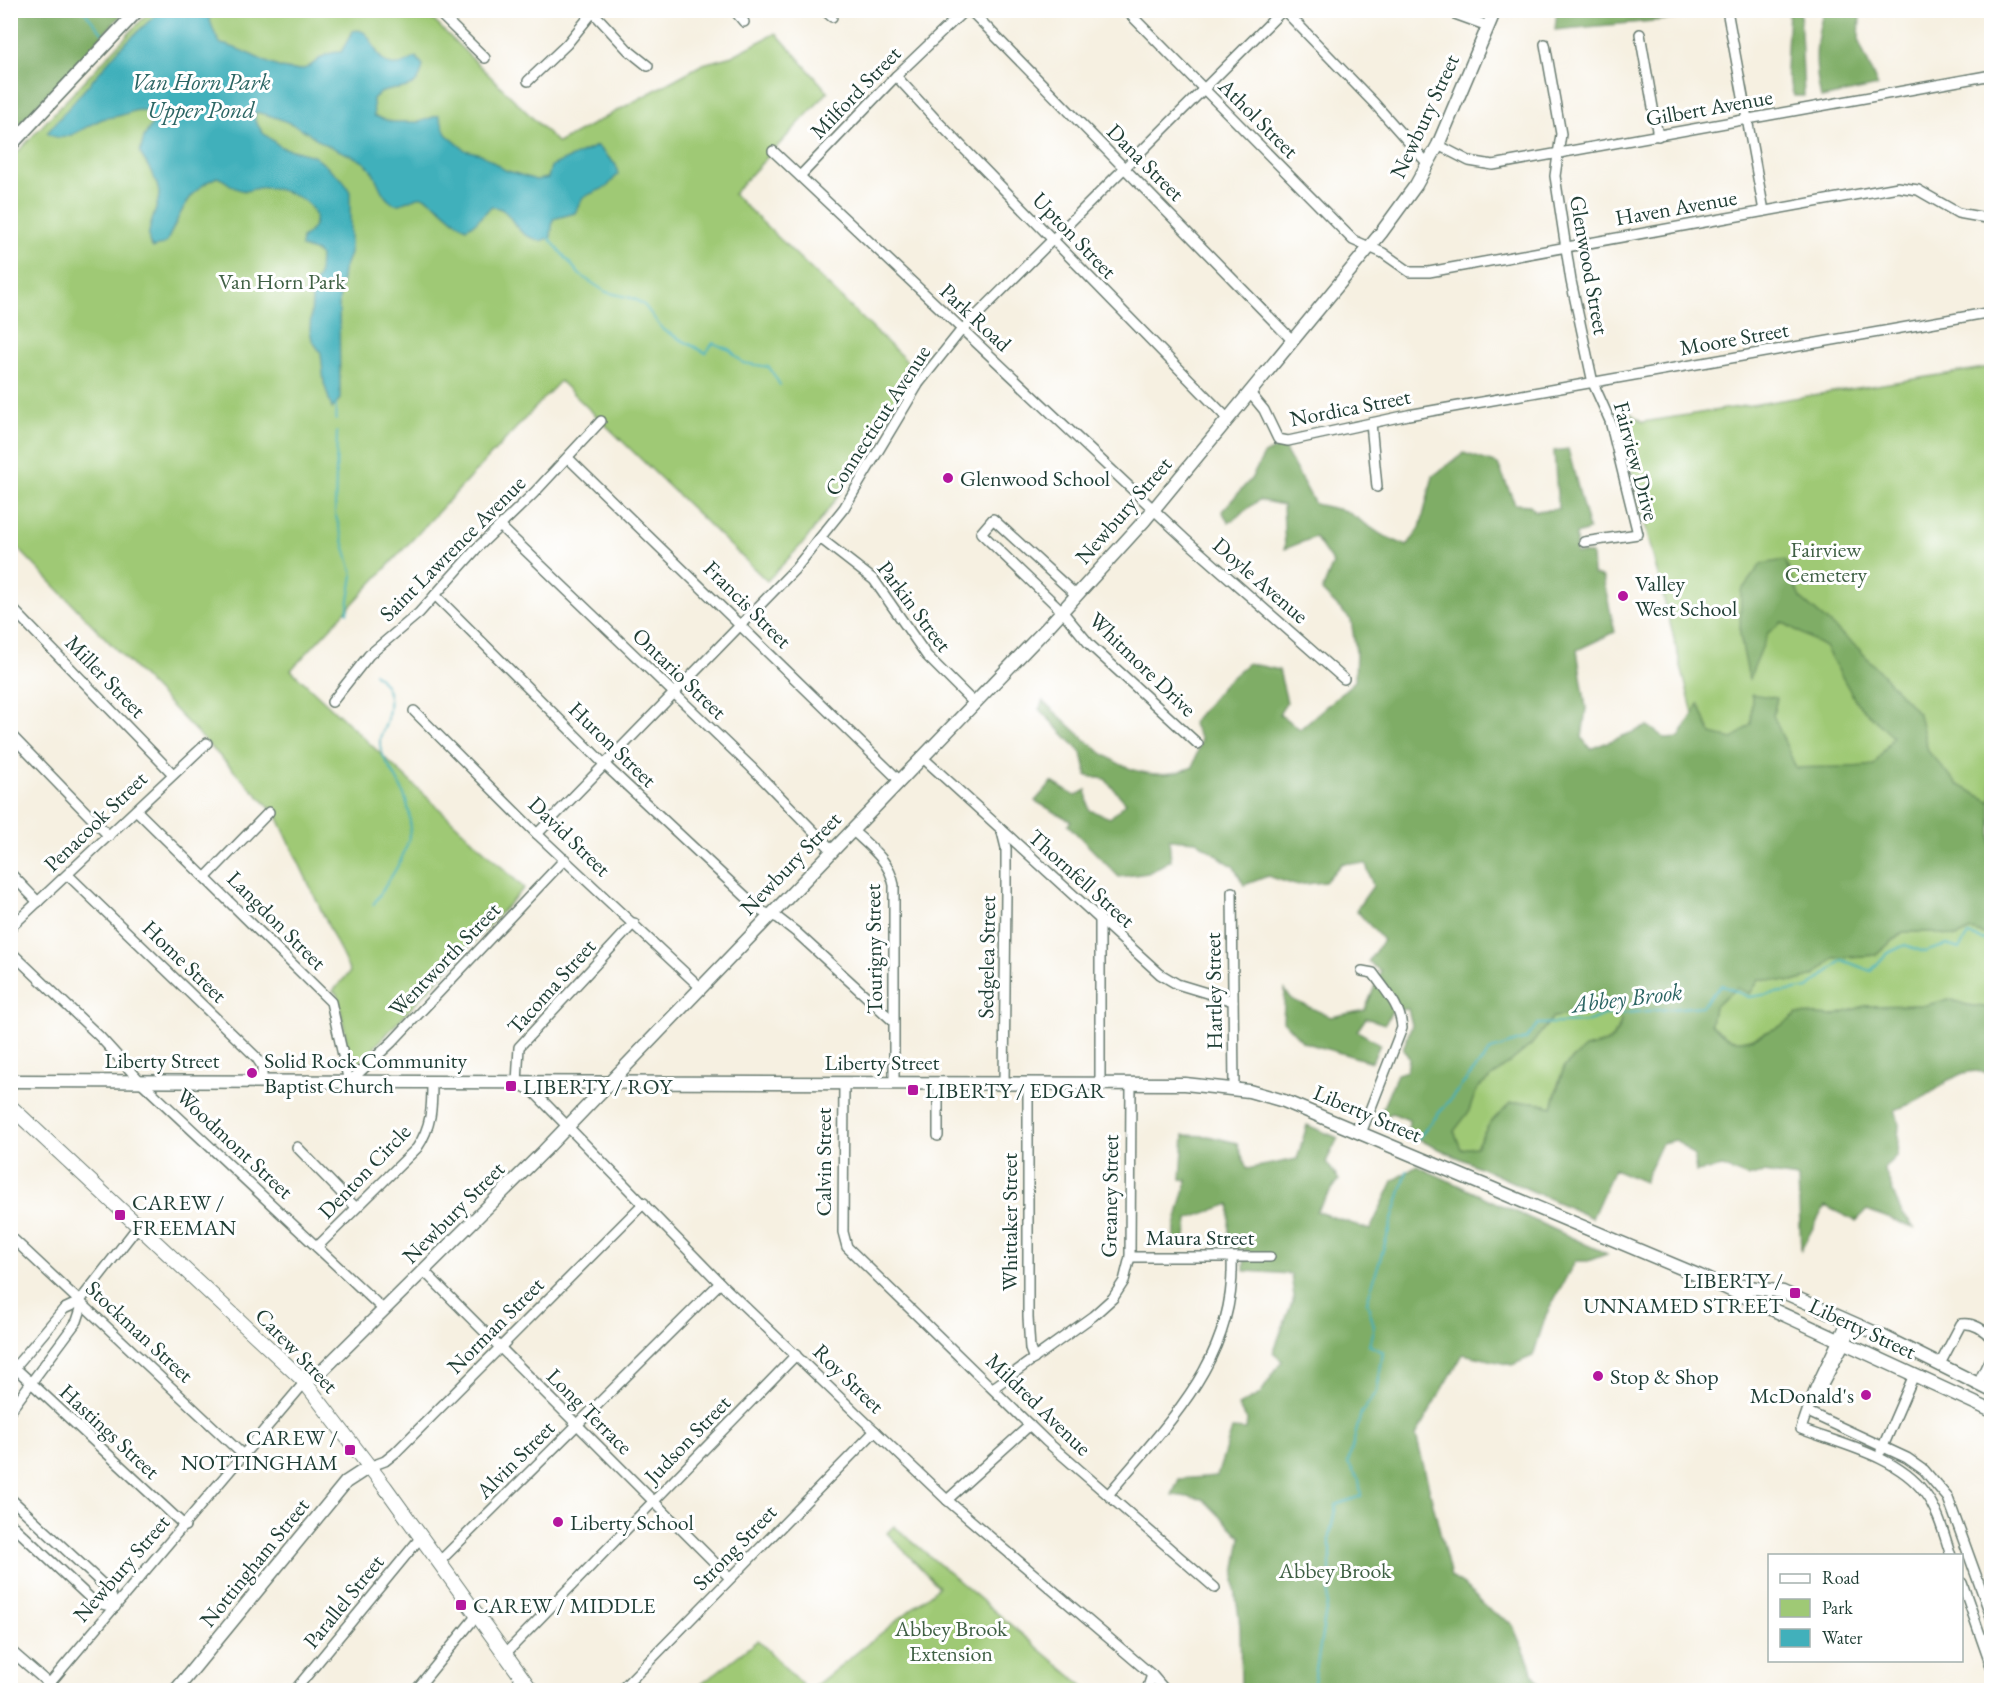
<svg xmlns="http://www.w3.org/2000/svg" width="2002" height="1701" font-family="'EB Garamond',serif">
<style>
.green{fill:#9fc975;stroke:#5f8354;stroke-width:1.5}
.forest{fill:#7fad66;stroke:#4f754d;stroke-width:1.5;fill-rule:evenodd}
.water{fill:#41b0bb;stroke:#307678;stroke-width:1.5}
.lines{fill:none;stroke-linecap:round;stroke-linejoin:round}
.stream{stroke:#41b0bb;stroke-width:2}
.street-casing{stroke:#6a7c71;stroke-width:12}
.secondary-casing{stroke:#6a7c71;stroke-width:15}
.primary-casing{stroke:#6a7c71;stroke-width:16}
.street{stroke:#fff;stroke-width:9}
.secondary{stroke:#fff;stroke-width:12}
.primary{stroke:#fff;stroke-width:14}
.poi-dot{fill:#b5179e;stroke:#fff;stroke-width:2}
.labels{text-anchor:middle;stroke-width:6;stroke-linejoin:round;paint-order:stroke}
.street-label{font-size:22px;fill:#1f3d34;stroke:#fff}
.park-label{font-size:22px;fill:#3f6044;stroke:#fff}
.poi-label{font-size:22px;fill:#1f3d34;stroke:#fff;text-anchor:start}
.water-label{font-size:24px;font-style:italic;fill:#2b6563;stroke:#fff}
</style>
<rect width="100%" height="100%" fill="#fff"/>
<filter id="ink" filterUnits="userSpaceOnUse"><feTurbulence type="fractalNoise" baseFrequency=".0167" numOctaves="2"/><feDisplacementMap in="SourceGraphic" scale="12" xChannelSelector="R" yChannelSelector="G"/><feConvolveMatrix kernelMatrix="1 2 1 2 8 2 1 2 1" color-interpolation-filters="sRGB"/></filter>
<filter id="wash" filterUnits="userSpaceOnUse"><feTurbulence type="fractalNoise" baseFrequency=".008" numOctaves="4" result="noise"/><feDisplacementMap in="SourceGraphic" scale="24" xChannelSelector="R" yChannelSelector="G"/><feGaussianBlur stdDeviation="1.35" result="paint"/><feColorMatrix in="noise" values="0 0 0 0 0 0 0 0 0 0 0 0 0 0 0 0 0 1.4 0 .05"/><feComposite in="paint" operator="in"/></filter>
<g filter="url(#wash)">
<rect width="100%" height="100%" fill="#f6f0e1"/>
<g class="green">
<polygon points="150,11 424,11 558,143 703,64 732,56 776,33 828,92 733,194 916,370 847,484 805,541 767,581 560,381 291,670 524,888 352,1071 338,995 333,991 350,972 276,814 11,541 11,159"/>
<polygon points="1991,367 1991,914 1721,824 1618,418 1624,409 1643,422"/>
<path d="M1971,930l20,6v72l-24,-3 -18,-6 -22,6 -62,1 -32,10 -36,-2c-12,11 -18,13 -32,19 -27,13 -32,11 -54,-9l3,-18 23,-19 15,1 7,-10 34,4 21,-6 20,-18 42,-3 27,-23h29l24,5z"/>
<path d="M1610,1012l11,8c-7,32 -36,21 -55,46 -8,10 -10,29 -14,41l-17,-5 -45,21 -14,24 -15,2 -7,-18 14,-18 9,-24 54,-44 22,-28z"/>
<polygon points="894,1526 1088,1690 810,1690 939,1587 887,1533"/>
<polygon points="758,1640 807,1690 694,1690"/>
</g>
<g class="forest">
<polygon points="11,10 125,11 11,133 10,11"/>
<polygon points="1557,11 1557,10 1675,11 1674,19 1555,30"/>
<polygon points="1789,11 1800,11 1804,96 1794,96 1786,70"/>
<path d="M1824,11h86l-50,2 -1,29 19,44 -57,12c-7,-30 -7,-58 3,-87z"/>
<path d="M1283,446l32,58 31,7 36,24 25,11 13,-18 13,-52 31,-23 34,11 17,40 15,1 5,6 23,-2 -4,-58 14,-2 21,81 -13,4v19l16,1 1,20 10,4 12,54 -38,18 9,58 -4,30 8,11 58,-23 18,13 13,-1 20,-34 12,30 22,5 18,-15 1,-30 25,4 -4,17 23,53c27,-2 50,1 78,-3l19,-28 -36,-34 -32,-56 -43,-25 -14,11 -19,46 -9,-43 1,-45 20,-27 24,-4 15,38 59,51 60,65 9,37 29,33 34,18v134l-20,-6 -15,7 -24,-5h-29l-27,23 -42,3 -20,18 -21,6 -34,-3 -9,15 -13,-6 -23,18 -3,18c22,20 27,22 54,9 14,-6 19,-8 32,-19l36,2 32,-10 62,-1 22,-6 18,6 24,3v66c-31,-11 -44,12 -69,24 -8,5 -18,8 -27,12l4,14 -2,31 -13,13 16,42 14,18 -47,-18 -11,11 -31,-15 -24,44 -3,-72 -35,-5 -16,4 -24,-10 -27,5 -2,-16 -18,-16 -14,3 -18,39 -30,-13 -22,49 -166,-75 -18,-11 1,-12 -17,-7 -15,8 20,-47 10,-3 2,-13 -6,-9 9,-24 -4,-16 -16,2 -7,13 -19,-6 -9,13 23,13 -8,18 -69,-20 -20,-21 2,-31 6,9 40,18 34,-7 16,-39 -13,-9 15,-22 -27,-30 17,-24 -7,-22 -24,-1 -17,19 -30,3 -27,-9 -24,9 -10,-18 -38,-26 -27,-2 2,21 -23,13 -29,4 -51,-52 3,-4 -36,-20 17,-19 23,14 11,-6 3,20 21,8 16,-15 -21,-24 -18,-3 -5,-23 -43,-44 4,-8c43,38 86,93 150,66l8,-28 -9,-16 33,-40 23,-20 31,7 8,32 -8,12 21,15 55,-48 1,-29 -5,-32 -29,-29 11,-28 -18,-26 -30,12 -2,-44 -24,-5 -30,23 -7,-12 29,-32 14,-26zM1610,1012l11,8 -2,9 -10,13 -24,6 -21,19 -12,40 -17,-5 -25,1 -20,20 -14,24 -15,2 -7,-18 14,-18 9,-24 54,-44 22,-28z"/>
<polygon points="1307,1125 1338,1138 1326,1162 1339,1180 1316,1211 1370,1230 1393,1181 1417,1166 1607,1254 1588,1261 1575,1261 1546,1315 1533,1356 1512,1365 1463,1354 1416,1435 1451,1577 1464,1585 1488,1609 1512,1624 1541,1690 1241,1690 1240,1626 1234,1581 1241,1537 1203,1499 1172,1495 1179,1479 1217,1476 1232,1429 1246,1430 1247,1420 1238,1406 1260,1394 1282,1361 1273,1353 1294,1297 1291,1274 1244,1271 1245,1248 1228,1250 1230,1204 1188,1219 1185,1247 1174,1246 1175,1226 1187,1180 1181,1179 1184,1135 1208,1136 1237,1143 1247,1169 1297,1159"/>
</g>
<path class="water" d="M160,11h46c6,11 7,24 15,33 26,4 51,27 77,26 17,-1 21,-19 43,-18l12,-21c26,-9 17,57 63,26l7,8c-5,36 -34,15 -50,34l1,17 18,6h27l20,-7 7,19 19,16 16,4 24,16 31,10 12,-2 3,-12 46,-20 19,19 2,9 -11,13 -24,10 -8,16 -22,6 -2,18 -10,4c-5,-2 -13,-4 -17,-7 -13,-9 -15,-28 -33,-27l-17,17 -8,4c-15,-8 -25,-23 -40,-30 -12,-6 -24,12 -35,4 -13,-9 -13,-28 -25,-38 -14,-11 -37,-15 -49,-25 -17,-13 -41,-23 -62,-27v9l8,12 18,14 33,9 29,24 7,12v62l-7,17 -4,31 1,97 -8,10 -8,-26 -3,-30 -9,-13 -2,-10 3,-43 6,-12 1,-19 -3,-4 -16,-5 1,-9c8,-5 15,-12 13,-22 -5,-20 -43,-32 -61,-27 -5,1 -7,3 -13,1 -10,-2 -14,-10 -24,-13 -29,12 -38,40 -51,66l-13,5c-13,-12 7,-39 6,-55 -2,-15 -12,-28 -19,-40l4,-16 8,-13 -6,-13c-10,-3 -18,3 -28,5 -6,2 -13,1 -18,4 -17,7 -35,26 -53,13l73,-85z"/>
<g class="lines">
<g class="stream">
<polyline points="83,10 103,34"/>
<polyline points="548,237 580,275 606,292 635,299 645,306 663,330 706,353 713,343 730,350 743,363 769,367 780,385"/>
<polyline points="336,405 336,420"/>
<polyline points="337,432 335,513 353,575 347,613"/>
<path d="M373,905c29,-45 54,-74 23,-127 -6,-11 -17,-24 -16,-38 0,-6 5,-12 6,-17 6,-21 5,-37 -12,-50"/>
<polyline points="1416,1141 1491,1050 1526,1039 1538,1024 1587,1022 1603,1015 1702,1006 1721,985 1749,997 1809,988 1842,960 1871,971 1886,954 1905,945 1924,952 1947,945 1959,949 1968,935 1992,942"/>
<polyline points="1316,1690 1313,1688 1330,1586 1330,1535 1336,1505 1361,1496 1359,1480 1348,1463 1361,1413 1377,1392 1383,1352 1369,1345 1374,1326 1367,1302 1407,1171"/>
</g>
</g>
</g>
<g filter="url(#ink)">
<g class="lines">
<defs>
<g id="street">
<polyline points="436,10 485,58"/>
<polyline points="591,10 628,50 648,66"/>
<polyline points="734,10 744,22"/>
<polyline points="824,10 832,17"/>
<polyline points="970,10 1293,341"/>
<polyline points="1126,10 1353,240 1383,253 1410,272 1429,272 1898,187 1918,190 1958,213 1992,219"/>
<polyline points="1284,10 1374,103 1428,164"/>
<polyline points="1444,10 1488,26"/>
<polyline points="1727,10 1764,211"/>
<polyline points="1640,34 1658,136"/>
<polyline points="1545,44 1561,134 1555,176 1571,281 1593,383 1610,421 1638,534 1584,542"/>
<polyline points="896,76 939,123 1228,419"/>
<polyline points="528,81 567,44 593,12"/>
<polyline points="1438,145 1469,161 1493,165 1992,75"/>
<polyline points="773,151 1187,541 1344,679"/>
<polyline points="800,176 896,76 965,10"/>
<polyline points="1250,393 1264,410 1278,439 1288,441 1408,415 1992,312"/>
<polyline points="1371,423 1377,487"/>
<polyline points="568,458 899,780"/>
<polyline points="500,526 751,767 832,850"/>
<polyline points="820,538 874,580 927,656 974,703"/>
<polyline points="435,595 604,764 761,911 778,918 796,932 893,1021"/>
<polyline points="1076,595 993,519 981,533 1062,611 1090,645 1198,744"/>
<polyline points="10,606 173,774"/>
<polyline points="332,702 369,655 419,613 478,547 534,493 601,421"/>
<polyline points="414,711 537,834 700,987"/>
<polyline points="10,734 109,836"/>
<polyline points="922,757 1160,974 1177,984 1233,1001"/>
<polyline points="136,810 331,1002 349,1082"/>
<path d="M852,830c18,17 37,30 42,55v198"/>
<polyline points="1002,832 1006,848 1006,892 1004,1084"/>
<polyline points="537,834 795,569 844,508 919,383 959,333 1283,10"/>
<polyline points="10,873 38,902"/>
<polyline points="68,875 256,1057 262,1066 262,1081"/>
<polyline points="206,877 269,812"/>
<polyline points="1232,892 1234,1089"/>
<polyline points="634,923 519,1047 517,1083 534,1092 720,1283 947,1500 1152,1675 1165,1690"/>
<polyline points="10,928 207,743"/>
<polyline points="10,951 100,1037 140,1081 384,1310"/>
<polyline points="349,1082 392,1042 565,859"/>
<polyline points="844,1083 843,1232 847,1247 1046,1441 1215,1588"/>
<polyline points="1028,1084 1028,1317 1030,1349 1034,1359"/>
<polyline points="1100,1084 1100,920"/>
<path d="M1361,1133l41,-105c-1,-22 -17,-38 -29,-55l-11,-2"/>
<polyline points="938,1136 938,1083"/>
<polyline points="297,1147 356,1208"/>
<polyline points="10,1236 243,1455"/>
<path d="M317,1247l100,-99c15,-22 15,-41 15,-66"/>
<polyline points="1130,1257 1270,1257"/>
<polyline points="424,1271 730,1578"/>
<path d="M1847,1321l-32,67 -14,41c39,15 96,27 123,63 14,18 20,42 27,64"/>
<polyline points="10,1363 185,1526"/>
<path d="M1940,1364l21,-40c12,-2 24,6 31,15"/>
<polyline points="10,1373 64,1309 79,1302 139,1225"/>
<polyline points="1978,1384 1992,1354"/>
<polyline points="993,1388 1093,1316 1113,1298 1124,1281 1130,1257 1131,1084"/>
<polyline points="1814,1402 1855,1324"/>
<polyline points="10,1411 77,1321 81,1309 79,1302"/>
<polyline points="1808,1412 1907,1458 1924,1470 1948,1498 1992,1619"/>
<polyline points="1881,1451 1914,1375"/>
<polyline points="369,1467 385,1461 395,1453 644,1203"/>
<path d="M1108,1495c60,-73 128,-135 124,-237"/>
<polyline points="10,1498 109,1590 115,1607"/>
<polyline points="947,1500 1030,1425"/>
<polyline points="10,1523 90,1598 98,1603 115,1607"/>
<polyline points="439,1562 720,1283"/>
<polyline points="1962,1583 1992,1669"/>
<polyline points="10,1650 56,1690"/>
<polyline points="505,1654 796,1355"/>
<polyline points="44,1690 305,1382"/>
<polyline points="295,1690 421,1537"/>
<polyline points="416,1690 477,1615"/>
<polyline points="621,1690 875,1431"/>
<polyline points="1147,1690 1152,1675"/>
</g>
<g id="secondary">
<polyline points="10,146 138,10"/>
<polyline points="10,1081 1185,1084 1249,1091 1284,1101 1700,1276 1992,1411"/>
<polyline points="1729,1284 1783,1292 1878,1334 1992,1391"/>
<polyline points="305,1382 322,1371 544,1151 1045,630 1144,521 1381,233 1416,185 1438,145 1495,10"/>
<polyline points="176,1690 346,1482 369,1467"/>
</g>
<polyline id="primary" points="10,1106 303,1380 385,1487 531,1690"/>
</defs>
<use href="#street" class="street-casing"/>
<use href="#secondary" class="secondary-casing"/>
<use href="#primary" class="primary-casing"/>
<use href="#street" class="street"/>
<use href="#secondary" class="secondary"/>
<use href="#primary" class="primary"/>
</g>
</g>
<g class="poi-dot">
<circle cx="948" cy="478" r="6"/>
<circle cx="1623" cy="596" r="6"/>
<circle cx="252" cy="1073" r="6"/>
<rect x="505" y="1080" width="12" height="12" rx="3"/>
<rect x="907" y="1084" width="12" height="12" rx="3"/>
<rect x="114" y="1209" width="12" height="12" rx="3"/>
<rect x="1789" y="1287" width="12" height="12" rx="3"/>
<circle cx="1598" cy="1376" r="6"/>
<circle cx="1866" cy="1395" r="6"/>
<rect x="344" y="1444" width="12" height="12" rx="3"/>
<circle cx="558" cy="1522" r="6"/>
<rect x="455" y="1599" width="12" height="12" rx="3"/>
</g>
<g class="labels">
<g class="street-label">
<text transform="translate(855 92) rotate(-46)" y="8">Milford Street</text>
<text transform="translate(1709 107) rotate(-10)" y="8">Gilbert Avenue</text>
<text transform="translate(1424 116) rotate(-65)" y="8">Newbury Street</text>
<text transform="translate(1259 118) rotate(45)" y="8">Athol Street</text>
<text transform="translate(1146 162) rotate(45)" y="8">Dana Street</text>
<text transform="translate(1676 207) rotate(-10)" y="8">Haven Avenue</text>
<text transform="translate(1075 235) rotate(46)" y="8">Upton Street</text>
<text transform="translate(1590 265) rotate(80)" y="8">Glenwood Street</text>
<text transform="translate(976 317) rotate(43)" y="8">Park Road</text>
<text transform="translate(1734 338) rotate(-10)" y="8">Moore Street</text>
<text transform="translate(1350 407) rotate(-11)" y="8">Nordica Street</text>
<text transform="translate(877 420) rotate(-57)" y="8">Connecticut Avenue</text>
<text transform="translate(1637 461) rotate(75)" y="8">Fairview Drive</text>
<text transform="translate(1123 510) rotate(-49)" y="8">Newbury Street</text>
<text transform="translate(452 548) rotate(-45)" y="8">Saint Lawrence Avenue</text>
<text transform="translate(1261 580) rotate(41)" y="8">Doyle Avenue</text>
<text transform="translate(748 604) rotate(45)" y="8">Francis Street</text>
<text transform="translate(915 606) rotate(53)" y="8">Parkin Street</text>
<text transform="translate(1143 664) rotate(44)" y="8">Whitmore Drive</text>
<text transform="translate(680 673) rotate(44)" y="8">Ontario Street</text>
<text transform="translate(106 676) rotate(46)" y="8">Miller Street</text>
<text transform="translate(613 744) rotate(44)" y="8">Huron Street</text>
<text transform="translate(95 821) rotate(-44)" y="8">Penacook Street</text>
<text transform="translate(570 836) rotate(44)" y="8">David Street</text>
<text transform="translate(790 863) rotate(-46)" y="8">Newbury Street</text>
<text transform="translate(1082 878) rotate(42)" y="8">Thornfell Street</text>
<text transform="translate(277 920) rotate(45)" y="8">Langdon Street</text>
<text transform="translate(873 949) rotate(-91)" y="8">Tourigny Street</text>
<text transform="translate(986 957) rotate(-89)" y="8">Sedgelea Street</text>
<text transform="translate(444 959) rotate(-46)" y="8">Wentworth Street</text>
<text transform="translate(185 961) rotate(44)" y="8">Home Street</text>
<text transform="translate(551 986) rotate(-48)" y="8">Tacoma Street</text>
<text transform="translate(1213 991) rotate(-91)" y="8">Hartley Street</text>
<text x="162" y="1068">Liberty Street</text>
<text x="882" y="1070">Liberty Street</text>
<text transform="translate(1368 1113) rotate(23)" y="8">Liberty Street</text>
<text transform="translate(235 1143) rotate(43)" y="8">Woodmont Street</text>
<text transform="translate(823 1162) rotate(-90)" y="8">Calvin Street</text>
<text transform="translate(364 1171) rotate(-46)" y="8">Denton Circle</text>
<text transform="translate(1109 1196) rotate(-89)" y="8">Greaney Street</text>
<text transform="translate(453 1212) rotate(-45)" y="8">Newbury Street</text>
<text transform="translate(1009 1222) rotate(-90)" y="8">Whittaker Street</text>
<text x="1200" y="1245">Maura Street</text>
<text transform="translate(495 1325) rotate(-45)" y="8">Norman Street</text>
<text transform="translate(1863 1328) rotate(25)" y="8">Liberty Street</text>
<text transform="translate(140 1331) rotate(43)" y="8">Stockman Street</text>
<text transform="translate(297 1350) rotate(46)" y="8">Carew Street</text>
<text transform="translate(849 1378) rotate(44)" y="8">Roy Street</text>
<text transform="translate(1039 1404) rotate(44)" y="8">Mildred Avenue</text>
<text transform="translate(590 1411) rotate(45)" y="8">Long Terrace</text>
<text transform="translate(110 1431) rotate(43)" y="8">Hastings Street</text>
<text transform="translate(687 1439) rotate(-46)" y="8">Judson Street</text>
<text transform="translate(515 1459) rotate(-45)" y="8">Alvin Street</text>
<text transform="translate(734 1547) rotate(-46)" y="8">Strong Street</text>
<text transform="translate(254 1562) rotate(-51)" y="8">Nottingham Street</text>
<text transform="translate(121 1568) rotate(-49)" y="8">Newbury Street</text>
<text transform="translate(343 1601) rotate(-51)" y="8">Parallel Street</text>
</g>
<g class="park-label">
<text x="282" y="289">Van Horn Park</text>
<text x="1826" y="557">Fairview<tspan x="1826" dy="25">Cemetery</tspan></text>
<text x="1335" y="1578">Abbey Brook</text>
<text x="951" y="1636">Abbey Brook<tspan x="951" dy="25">Extension</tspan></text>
</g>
<g class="poi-label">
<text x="960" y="486">Glenwood School</text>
<text x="1635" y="591">Valley<tspan x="1635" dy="25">West School</tspan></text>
<text x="264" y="1068">Solid Rock Community<tspan x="264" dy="25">Baptist Church</tspan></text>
<text x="523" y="1094">LIBERTY / ROY</text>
<text x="925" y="1098">LIBERTY / EDGAR</text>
<text x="132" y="1210">CAREW /<tspan x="132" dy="25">FREEMAN</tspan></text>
<text x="1783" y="1288" text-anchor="end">LIBERTY /<tspan x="1783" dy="25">UNNAMED STREET</tspan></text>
<text x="1610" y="1384">Stop &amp; Shop</text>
<text x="1854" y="1403" text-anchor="end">McDonald's</text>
<text x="338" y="1445" text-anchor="end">CAREW /<tspan x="338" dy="25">NOTTINGHAM</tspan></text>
<text x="570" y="1530">Liberty School</text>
<text x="473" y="1613">CAREW / MIDDLE</text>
</g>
<g class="water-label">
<text x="201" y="90">Van Horn Park<tspan x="201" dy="28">Upper Pond</tspan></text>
<text transform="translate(1627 998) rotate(-7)" y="8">Abbey Brook</text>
</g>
</g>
<rect width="2002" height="1701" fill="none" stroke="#fff" stroke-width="36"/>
<rect x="1768" y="1554" width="195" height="108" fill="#ffffff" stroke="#a5b1ae" stroke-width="1.5"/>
<rect x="1780" y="1574" width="30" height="9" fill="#ffffff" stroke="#a5b1ae" stroke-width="1.5"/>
<text x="1822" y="1584" font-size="18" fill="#1f3d34">Road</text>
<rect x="1780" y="1599" width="30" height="18" fill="#9fc975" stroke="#a5b1ae" stroke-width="1.5"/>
<text x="1822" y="1614" font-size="18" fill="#1f3d34">Park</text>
<rect x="1780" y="1629" width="30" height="18" fill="#41b0bb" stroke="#a5b1ae" stroke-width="1.5"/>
<text x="1822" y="1644" font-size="18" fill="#1f3d34">Water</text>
</svg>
